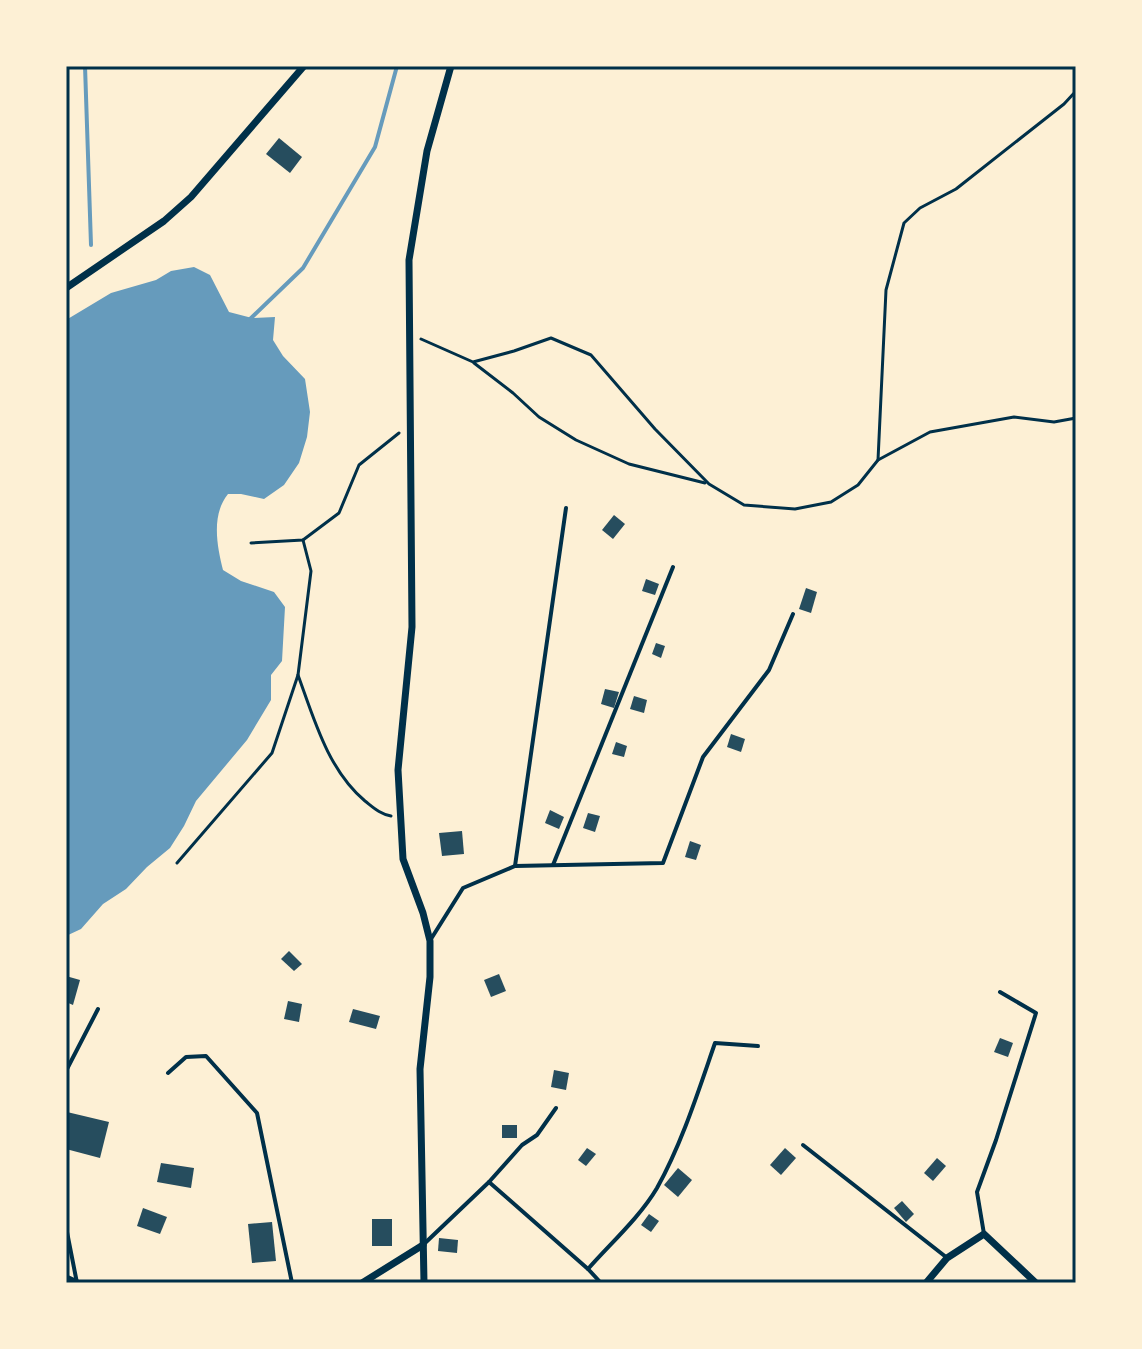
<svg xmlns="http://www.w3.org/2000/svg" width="1142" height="1349" font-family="Raleway,sans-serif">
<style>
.water{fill:#669bbc}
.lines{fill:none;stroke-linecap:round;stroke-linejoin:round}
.stream{stroke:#669bbc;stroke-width:4}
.building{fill:#264d5e}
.path{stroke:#003049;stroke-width:3}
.service{stroke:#003049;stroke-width:4}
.minor{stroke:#003049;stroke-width:7}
.neatline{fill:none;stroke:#003049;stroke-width:3}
</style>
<rect width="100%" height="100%" fill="#fdf0d5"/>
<path class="water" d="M194,267l16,8 19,37 23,6 23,-1 -2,23 10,16 22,23 5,33 -3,25 -8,26 -15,22 -20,14 -23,-5h-13c-17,21 -11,52 -5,76l18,11 33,11 11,15 -3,54 -11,14v25l-24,40 -51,61 -12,25 -14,22 -23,19 -21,22 -23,15 -22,25 -15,7v-616l45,-27 45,-13 15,-9z"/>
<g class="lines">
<g class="stream">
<polyline points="85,66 91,245"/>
<polyline points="248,321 303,268 375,147 397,66"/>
</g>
</g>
<g class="building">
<polygon points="279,138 302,157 290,173 266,154"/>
<polygon points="614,515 625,524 613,539 602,530"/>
<polygon points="646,579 659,584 655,595 642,591"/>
<polygon points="806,588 817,592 811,613 799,609"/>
<polygon points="656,643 665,646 661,658 652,654"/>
<polygon points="605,689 619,692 614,708 601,704"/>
<polygon points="634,696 647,700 644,713 630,709"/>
<polygon points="731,734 745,739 741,752 727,747"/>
<polygon points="616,742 627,746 624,757 612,754"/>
<polygon points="550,810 564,817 559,829 545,823"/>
<polygon points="588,813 600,816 595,832 583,828"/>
<polygon points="462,831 464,854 442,856 439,833"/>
<polygon points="690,841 701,845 696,860 685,857"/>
<polygon points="289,951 302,964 294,971 281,959"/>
<polygon points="499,974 506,991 491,997 484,980"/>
<polygon points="66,976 80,980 73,1005 66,1002"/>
<polygon points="288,1001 302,1004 299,1022 284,1019"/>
<polygon points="353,1009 380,1016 376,1029 349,1022"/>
<polygon points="1000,1038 1013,1043 1008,1057 994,1052"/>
<polygon points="554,1070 569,1073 566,1090 551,1087"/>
<polygon points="67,1112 109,1122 100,1158 66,1149"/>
<rect x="502" y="1125" width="15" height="13"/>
<polygon points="587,1148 596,1154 586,1166 578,1160"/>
<polygon points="785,1148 796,1158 781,1175 770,1165"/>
<polygon points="937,1158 946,1166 933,1181 924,1173"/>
<polygon points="161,1163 194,1168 191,1188 157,1182"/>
<polygon points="678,1168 692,1180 678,1197 664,1185"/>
<polygon points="902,1201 914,1214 906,1222 894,1208"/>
<polygon points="143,1208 167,1217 160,1234 137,1226"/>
<polygon points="649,1214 659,1221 651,1232 641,1225"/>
<rect x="372" y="1219" width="20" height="27"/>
<polygon points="272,1222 276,1261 252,1263 248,1224"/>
<polygon points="439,1238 458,1240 457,1253 438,1251"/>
</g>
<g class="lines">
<g class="path">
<polyline points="421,339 473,362 514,351 551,338 591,355 655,429 709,484 744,505 795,509 831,502 858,485 878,460 886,290 904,223 920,208 956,189 1064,104 1076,91"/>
<polyline points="474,363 513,393 539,417 576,440 629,464 705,483"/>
<polyline points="878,460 930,432 1014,417 1054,422 1076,418"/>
<polyline points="251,543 303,540 339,513 359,465 399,433"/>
<path d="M298,675c16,44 30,95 67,126 9,7 15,13 26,15"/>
<polyline points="177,863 272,753 298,675 311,571 303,540"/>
</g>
<g class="service">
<polyline points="553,865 673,567"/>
<polyline points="515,866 663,863 703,757 769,670 793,614"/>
<polyline points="431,939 463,888 515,866 566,508"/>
<polyline points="66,1071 98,1009"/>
<polyline points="168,1073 186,1057 206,1056 257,1113 292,1283"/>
<polyline points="803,1145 946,1257"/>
<polyline points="489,1182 588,1269 601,1283"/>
<polyline points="66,1227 77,1283"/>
<polyline points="984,1234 977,1192 996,1140 1036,1013 1000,992"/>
<polyline points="424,1244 489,1182 522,1145 537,1135 556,1108"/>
<path d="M588,1269c22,-25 52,-52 69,-81 25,-45 41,-96 58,-145l43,3"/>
</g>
<g class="minor">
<polyline points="66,288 164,221 191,197 304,66"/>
<polyline points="66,1278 77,1283"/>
<polyline points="362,1283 423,1245"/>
<polyline points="424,1283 420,1069 430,977 430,941 423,913 403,859 398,770 412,627 409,260 427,151 451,66"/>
<polyline points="926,1283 947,1258 984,1234 1036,1283"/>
</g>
</g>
<rect width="1142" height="1349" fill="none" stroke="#fdf0d5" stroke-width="136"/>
<rect x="68" y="68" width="1006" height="1213" class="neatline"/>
</svg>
